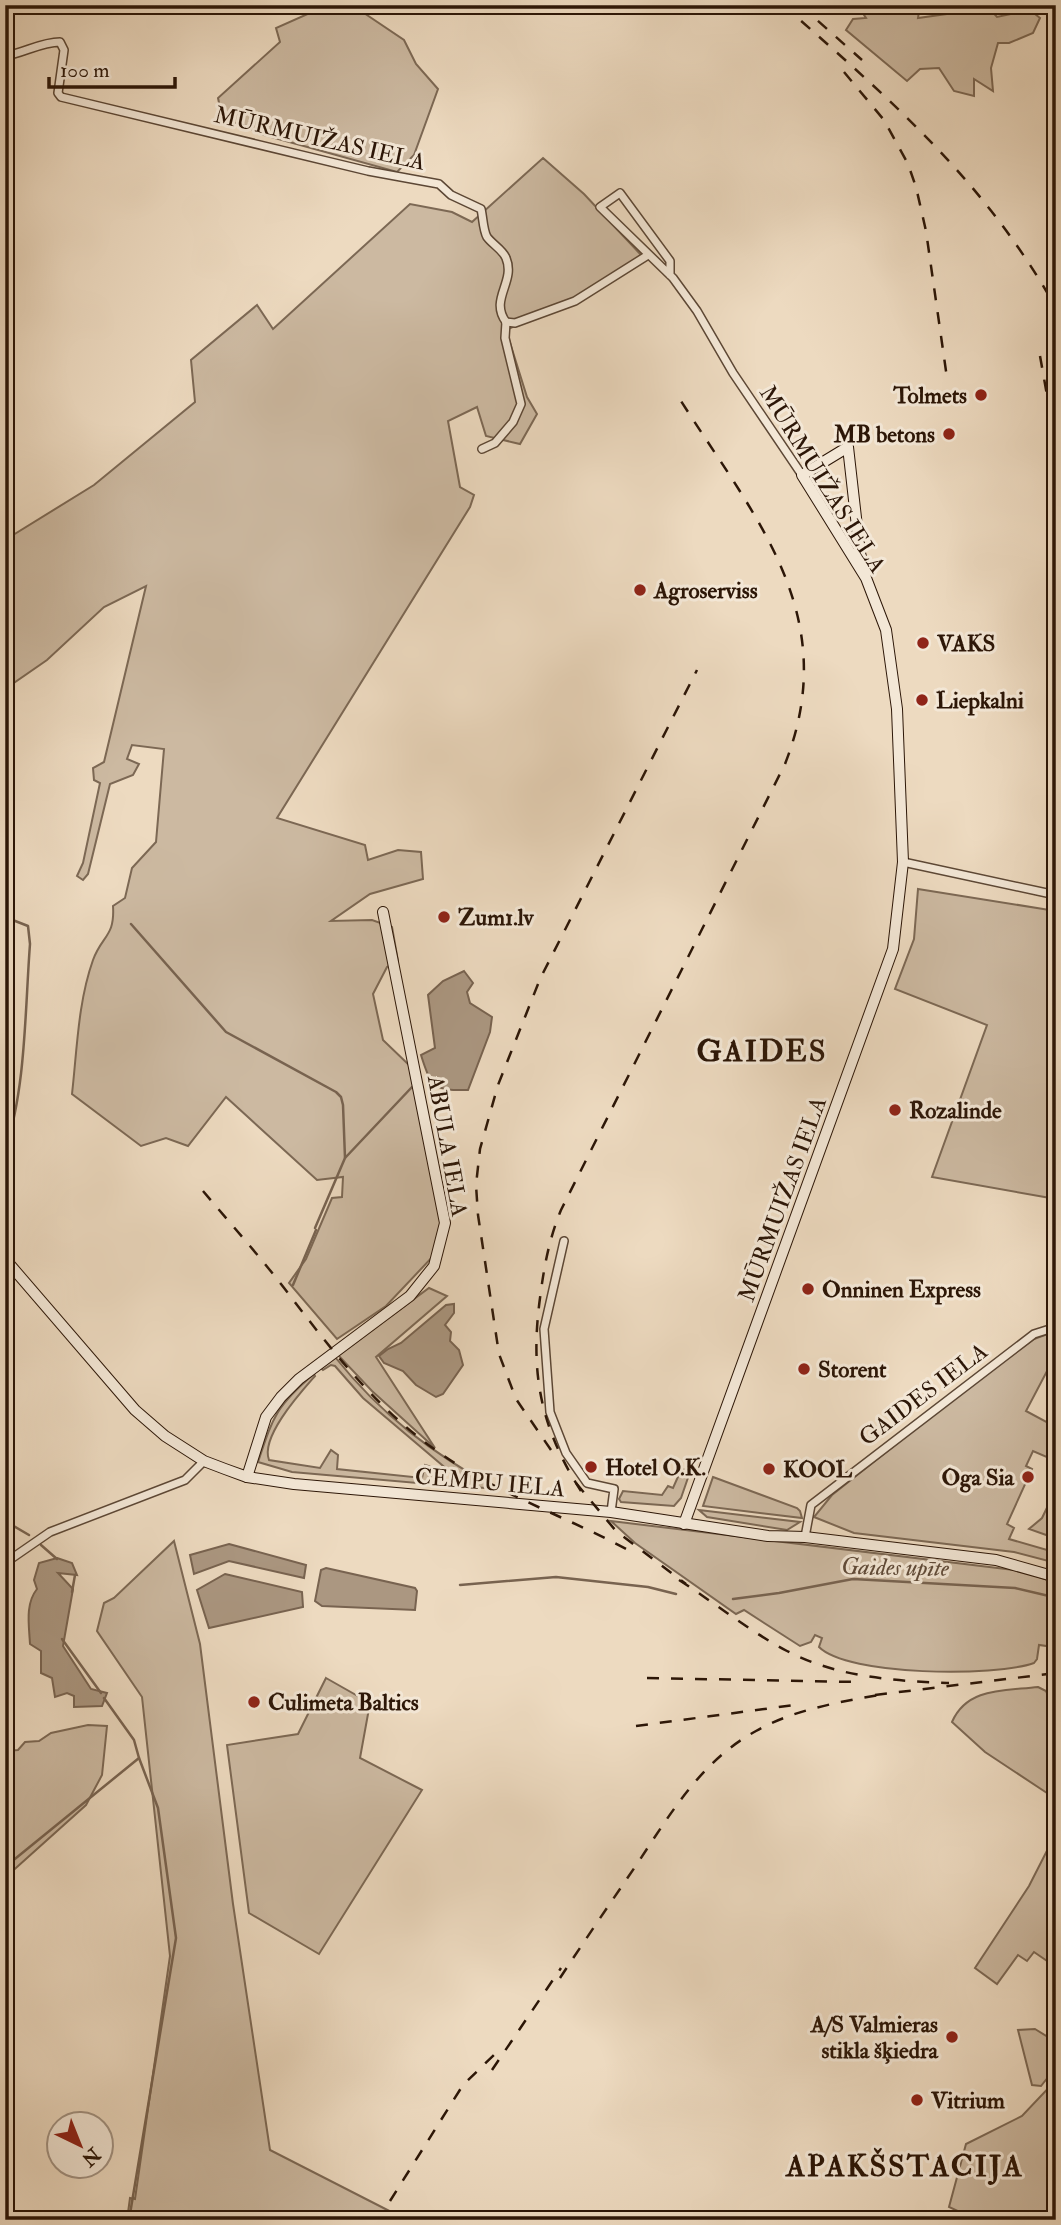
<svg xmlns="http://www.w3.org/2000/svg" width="1061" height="2225" font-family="'IM FELL Double Pica',serif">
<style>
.green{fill:#ccb9a1;stroke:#7c6854;stroke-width:2}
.water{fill:#ab9781;stroke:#786350;stroke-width:2}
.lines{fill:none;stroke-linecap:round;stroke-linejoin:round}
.stream{stroke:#786350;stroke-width:2.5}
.street-casing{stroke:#5c4735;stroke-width:10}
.secondary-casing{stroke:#2c1607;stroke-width:12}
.street{stroke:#f3e7d6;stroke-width:7}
.secondary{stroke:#f3e7d6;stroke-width:10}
.rail{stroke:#2c1607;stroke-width:2.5;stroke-dasharray:12 12;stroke-linecap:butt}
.poi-dot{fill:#8f2418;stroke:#f3e7d6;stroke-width:2.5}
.labels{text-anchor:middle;stroke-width:6;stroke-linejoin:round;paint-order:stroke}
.street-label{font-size:23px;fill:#2c1607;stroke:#f3e7d6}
.poi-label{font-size:23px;font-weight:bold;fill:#2c1607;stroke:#f3e7d6;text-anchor:start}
.water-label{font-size:24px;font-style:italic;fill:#5f4a38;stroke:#f3e7d6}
.district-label{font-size:30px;font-weight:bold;letter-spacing:2px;fill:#2c1607;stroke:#f3e7d6}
</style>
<rect width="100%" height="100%" fill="#eddac0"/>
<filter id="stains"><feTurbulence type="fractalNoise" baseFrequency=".00286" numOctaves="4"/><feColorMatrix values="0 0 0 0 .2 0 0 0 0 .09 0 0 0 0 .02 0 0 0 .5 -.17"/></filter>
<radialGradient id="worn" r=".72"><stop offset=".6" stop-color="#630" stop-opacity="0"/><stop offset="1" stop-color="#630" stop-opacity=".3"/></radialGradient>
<g class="green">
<polygon points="828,5 920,5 918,18 961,12 971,7 987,6 997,17 1030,10 1040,18 1033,33 1009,43 998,43 991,68 993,91 974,79 974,96 954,91 939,68 920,69 907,81 846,30 853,19 866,18 860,9 837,10"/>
<polygon points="355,7 404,40 416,64 438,89 414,155 397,172 257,133 247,126 223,121 218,98 280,42 276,28 321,8"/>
<path d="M543,158l41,36 58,62 -63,41 -73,33 21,67 10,17 -17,30 -34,-8 -9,-29 -29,14 12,66 14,8 -4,12 -193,311 88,27 3,15 30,-10 23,2 2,27 -53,15 -39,27 41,-1 20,7 6,34 -11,6 -14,27 10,46 26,25 33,156 -4,30 -52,55 -49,33 -48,-56 17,-24 26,-61 10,-1 1,-20 -26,3 -91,-83 -38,49 -22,-8 -25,8 -69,-52c5,-44 6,-92 21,-134 9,-25 22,-23 20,-54l12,-8 7,-30 24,-26 8,-93 -32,-4 -5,14 12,5 -6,11 -23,9 -22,90 -5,6 -6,-4 6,-13 17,-80 -6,-3 -1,-12 11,-6 42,-176 -42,21 -57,53 -42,29v-149l89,-55 101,-83 -4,-42 66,-55 16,24 137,-125 42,8 20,10z"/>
<polygon points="918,889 1056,911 1056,1199 932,1177 987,1025 895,989 914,939"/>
<polygon points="429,1288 447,1296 376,1357 435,1448 372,1391 338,1355"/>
<polygon points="1056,1331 1056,1354 1026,1411 1056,1427 1056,1461 1033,1451 1026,1466 1032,1469 1007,1524 1014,1528 1009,1539 1047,1550 1049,1536 1029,1529 1042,1518 1056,1489 1056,1563 1014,1552 854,1533 814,1517 832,1495 953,1399 1034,1339"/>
<path d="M335,1357c47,59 97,96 162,132l-35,-3v-4l-99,-84 -28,-32 -4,-1 -8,5 -2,-2z"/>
<path d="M314,1374l1,2c-14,16 -55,61 -46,84l51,8 11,-18 7,5 -1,14 85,9 3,-13c10,2 17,8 15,20l-148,-13 -34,-10c15,-45 18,-56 56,-88z"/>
<polygon points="691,1469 681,1498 674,1506 621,1502 619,1499 623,1491 662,1495 668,1486 673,1488 681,1470"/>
<polygon points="713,1477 797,1508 800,1511 802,1518 703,1506"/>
<polygon points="699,1510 800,1522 787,1530 707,1517"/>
<path d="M611,1521l411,50 34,12v74l-3,-10 -14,-2 -2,14 -3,4c-39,14 -186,13 -215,-16l3,-9 -7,-3 -4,7 -11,4 -56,-36 -8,4 -101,-71z"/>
<polygon points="174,1541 200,1644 233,1904 270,2150 407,2220 127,2220 130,2198 135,2199 170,1956 142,1697 97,1631 104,1603 114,1598"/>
<polygon points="326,1678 370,1703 360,1758 422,1790 319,1954 249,1913 227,1745 298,1734"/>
<path d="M1038,1687l8,4 4,10 6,1v97l-71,-47 -33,-30c15,-35 53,-31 86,-35z"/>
<polygon points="88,1725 107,1726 102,1775 86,1805 7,1876 5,1873 5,1751 18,1750 25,1742 39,1741 51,1733"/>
<polygon points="1056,1833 1056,1967 1034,1952 1027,1961 1018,1955 997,1984 975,1968 1029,1886"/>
<polygon points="1035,2029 1056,2042 1056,2067 1041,2086 1032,2085 1018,2030"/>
<polygon points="1056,2080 1056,2220 977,2220 949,2207 966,2144 1022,2116"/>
</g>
<g class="water">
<path d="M464,971l9,12 -6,9 3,11 22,14 -2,15 -22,58c-34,1 -37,-3 -47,-35l14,-7 -7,-53 15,-14z"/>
<polygon points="454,1304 454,1313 445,1325 451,1332 450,1341 459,1350 463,1365 443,1394 436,1397 416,1385 403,1371 384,1363 379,1356 388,1349 401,1343 446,1305"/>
<polygon points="229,1544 306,1565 304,1578 229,1561 194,1574 190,1555"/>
<path d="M57,1558l15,5 5,12 -19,-2 15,16 -10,57 28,43 16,4 -5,13 -28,1v-11l-7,-3 -12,4 -3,-19 -11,-5v-22l-11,-7c-1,-19 -5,-40 7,-55l-3,-9 5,-17z"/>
<polygon points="326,1568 415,1588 417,1591 415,1610 322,1606 315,1601 321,1570"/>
<polygon points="225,1574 302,1592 303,1607 209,1628 197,1590"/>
</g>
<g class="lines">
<g class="stream">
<path d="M5,917l23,9 2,18c-5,65 -4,145 -25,206"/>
<polyline points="131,924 226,1032 336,1092 341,1097 343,1105 345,1158 412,1087"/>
<polyline points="315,1228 345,1158"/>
<polyline points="293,1285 316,1230"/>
<polyline points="5,1521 29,1535"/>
<polyline points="41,1545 57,1559"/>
<polyline points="460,1585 556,1577 648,1587 676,1594"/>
<polyline points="72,1592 75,1575"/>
<polyline points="733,1599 779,1593 853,1579 1015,1588 1049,1596 1056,1600"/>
<polyline points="62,1639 101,1693"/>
<polyline points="5,1867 139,1758 134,1740 104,1698"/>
<polyline points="129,2220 176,1938 158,1808 139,1758"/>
</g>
<defs>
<g id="street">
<path d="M5,56c19,-3 36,-14 55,-14l4,8 -6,43 3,4 307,74 71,13 12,11 30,14c2,8 2,21 6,28 5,7 16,13 19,21 10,24 -17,41 0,64"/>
<polyline points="670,275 670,261 620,193 600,207 673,278 697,311 733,373 802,475"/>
<polyline points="506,322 515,323 575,301 648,255"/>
<polyline points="482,449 495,443 513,422 521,404 505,338 506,322"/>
<polyline points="903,862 1056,895"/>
<polyline points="564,1241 544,1329 550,1412 566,1453 587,1483 614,1489 611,1512"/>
<polyline points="805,1537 811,1505 1034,1334 1056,1327"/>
<polyline points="5,1563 50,1532 185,1480 204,1461"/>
</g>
<g id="secondary">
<polyline points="5,1259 135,1410 165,1436 204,1461 225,1469 247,1477 294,1484 611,1512 768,1536 805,1537 996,1560 1056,1577"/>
<polyline points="247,1477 266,1417 281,1397 299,1379 410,1296 434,1266 445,1223 383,912"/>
<polyline points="684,1524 893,949 903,862 897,709 886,630 866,578 802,475 848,447 860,553 866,578"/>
</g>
</defs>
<use href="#street" class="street-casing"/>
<use href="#secondary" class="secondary-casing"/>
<use href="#street" class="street"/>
<use href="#secondary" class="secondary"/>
<g class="rail">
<path d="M783,5c108,95 202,176 273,303"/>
<polyline points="800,5 862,60"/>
<polyline points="844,72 884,120 908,164 916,187 926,231 947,378"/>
<polyline points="1040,356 1050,412 1053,510"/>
<path d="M203,1191c26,31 53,61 78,93 50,65 94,125 163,172 57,39 123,61 184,94"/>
<polyline points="551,1450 516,1399 499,1354 478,1215 476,1185 480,1149 498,1085 540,979 697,670"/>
<polyline points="576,1483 616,1531 686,1584"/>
<path d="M581,1491c-41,-64 -51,-119 -41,-193 4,-31 9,-59 21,-88l224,-446c58,-148 -29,-245 -104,-363"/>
<path d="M679,1580c36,23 70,51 108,71 50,26 106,30 162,32"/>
<polyline points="647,1678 858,1682"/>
<polyline points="875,1695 1056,1673"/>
<polyline points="636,1726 802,1704"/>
<path d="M560,1978c25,-38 51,-76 77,-114 34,-51 64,-103 119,-133 39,-22 84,-29 128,-37"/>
<polyline points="492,2070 561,1968"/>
<polyline points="390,2201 463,2085 498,2051"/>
</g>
</g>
<g class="poi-dot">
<circle cx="981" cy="395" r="7"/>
<circle cx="949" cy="434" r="7"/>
<circle cx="640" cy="590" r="7"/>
<circle cx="923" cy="643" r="7"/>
<circle cx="922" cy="700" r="7"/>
<circle cx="444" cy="917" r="7"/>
<circle cx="895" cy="1110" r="7"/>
<circle cx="808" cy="1289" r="7"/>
<circle cx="804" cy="1369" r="7"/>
<circle cx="591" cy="1467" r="7"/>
<circle cx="769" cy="1469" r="7"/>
<circle cx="1028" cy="1477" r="7"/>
<circle cx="254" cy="1702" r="7"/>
<circle cx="952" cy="2037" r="7"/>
<circle cx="917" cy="2100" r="7"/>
</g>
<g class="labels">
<g class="street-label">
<text transform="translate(320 138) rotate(13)" y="8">MŪRMUIŽAS IELA</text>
<text transform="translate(823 479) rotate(58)" y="8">MŪRMUIŽAS IELA</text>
<text transform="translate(448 1146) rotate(80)" y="8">ABULA IELA</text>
<text transform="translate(782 1199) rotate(-70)" y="8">MŪRMUIŽAS IELA</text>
<text transform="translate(923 1394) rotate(-37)" y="8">GAIDES IELA</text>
<text transform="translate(490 1482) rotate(5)" y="8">CEMPU IELA</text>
</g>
<g class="poi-label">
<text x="967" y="403" text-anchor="end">Tolmets</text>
<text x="935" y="442" text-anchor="end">MB betons</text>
<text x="654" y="598">Agroserviss</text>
<text x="937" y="651">VAKS</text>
<text x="936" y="708">Liepkalni</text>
<text x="458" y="925">Zum1.lv</text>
<text x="909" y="1118">Rozalinde</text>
<text x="822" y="1297">Onninen Express</text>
<text x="818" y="1377">Storent</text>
<text x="605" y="1475">Hotel O.K.</text>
<text x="783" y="1477">KOOL</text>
<text x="1014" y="1485" text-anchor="end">Oga Sia</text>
<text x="268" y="1710">Culimeta Baltics</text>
<text x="938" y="2032" text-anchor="end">A/S Valmieras<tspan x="938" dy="26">stikla šķiedra</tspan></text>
<text x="931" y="2108">Vitrium</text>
</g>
<g class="water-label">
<text transform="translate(895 1567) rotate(1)" y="8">Gaides upīte</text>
</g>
<g class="district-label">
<text x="762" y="1061">GAIDES</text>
<text x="905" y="2176">APAKŠSTACIJA</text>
</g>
</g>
<rect width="1061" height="2225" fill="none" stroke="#eddac0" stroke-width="28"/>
<rect x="7" y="7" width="1047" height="2211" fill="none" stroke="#2c1607" stroke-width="3.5"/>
<rect x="14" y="14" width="1033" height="2197" fill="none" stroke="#2c1607" stroke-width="2"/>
<g transform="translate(80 2145) rotate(137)"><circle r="33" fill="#f3e7d6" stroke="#a39383" stroke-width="2"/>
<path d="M0-5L12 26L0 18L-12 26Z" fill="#8f2418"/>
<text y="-10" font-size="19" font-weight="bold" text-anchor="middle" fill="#2c1607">N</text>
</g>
<path d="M49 77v10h126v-10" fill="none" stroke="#2c1607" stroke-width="3.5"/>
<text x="60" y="77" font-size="21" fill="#2c1607" stroke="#f3e7d6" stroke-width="5" paint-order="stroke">100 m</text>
<rect width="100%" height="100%" filter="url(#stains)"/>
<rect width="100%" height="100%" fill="url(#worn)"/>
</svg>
